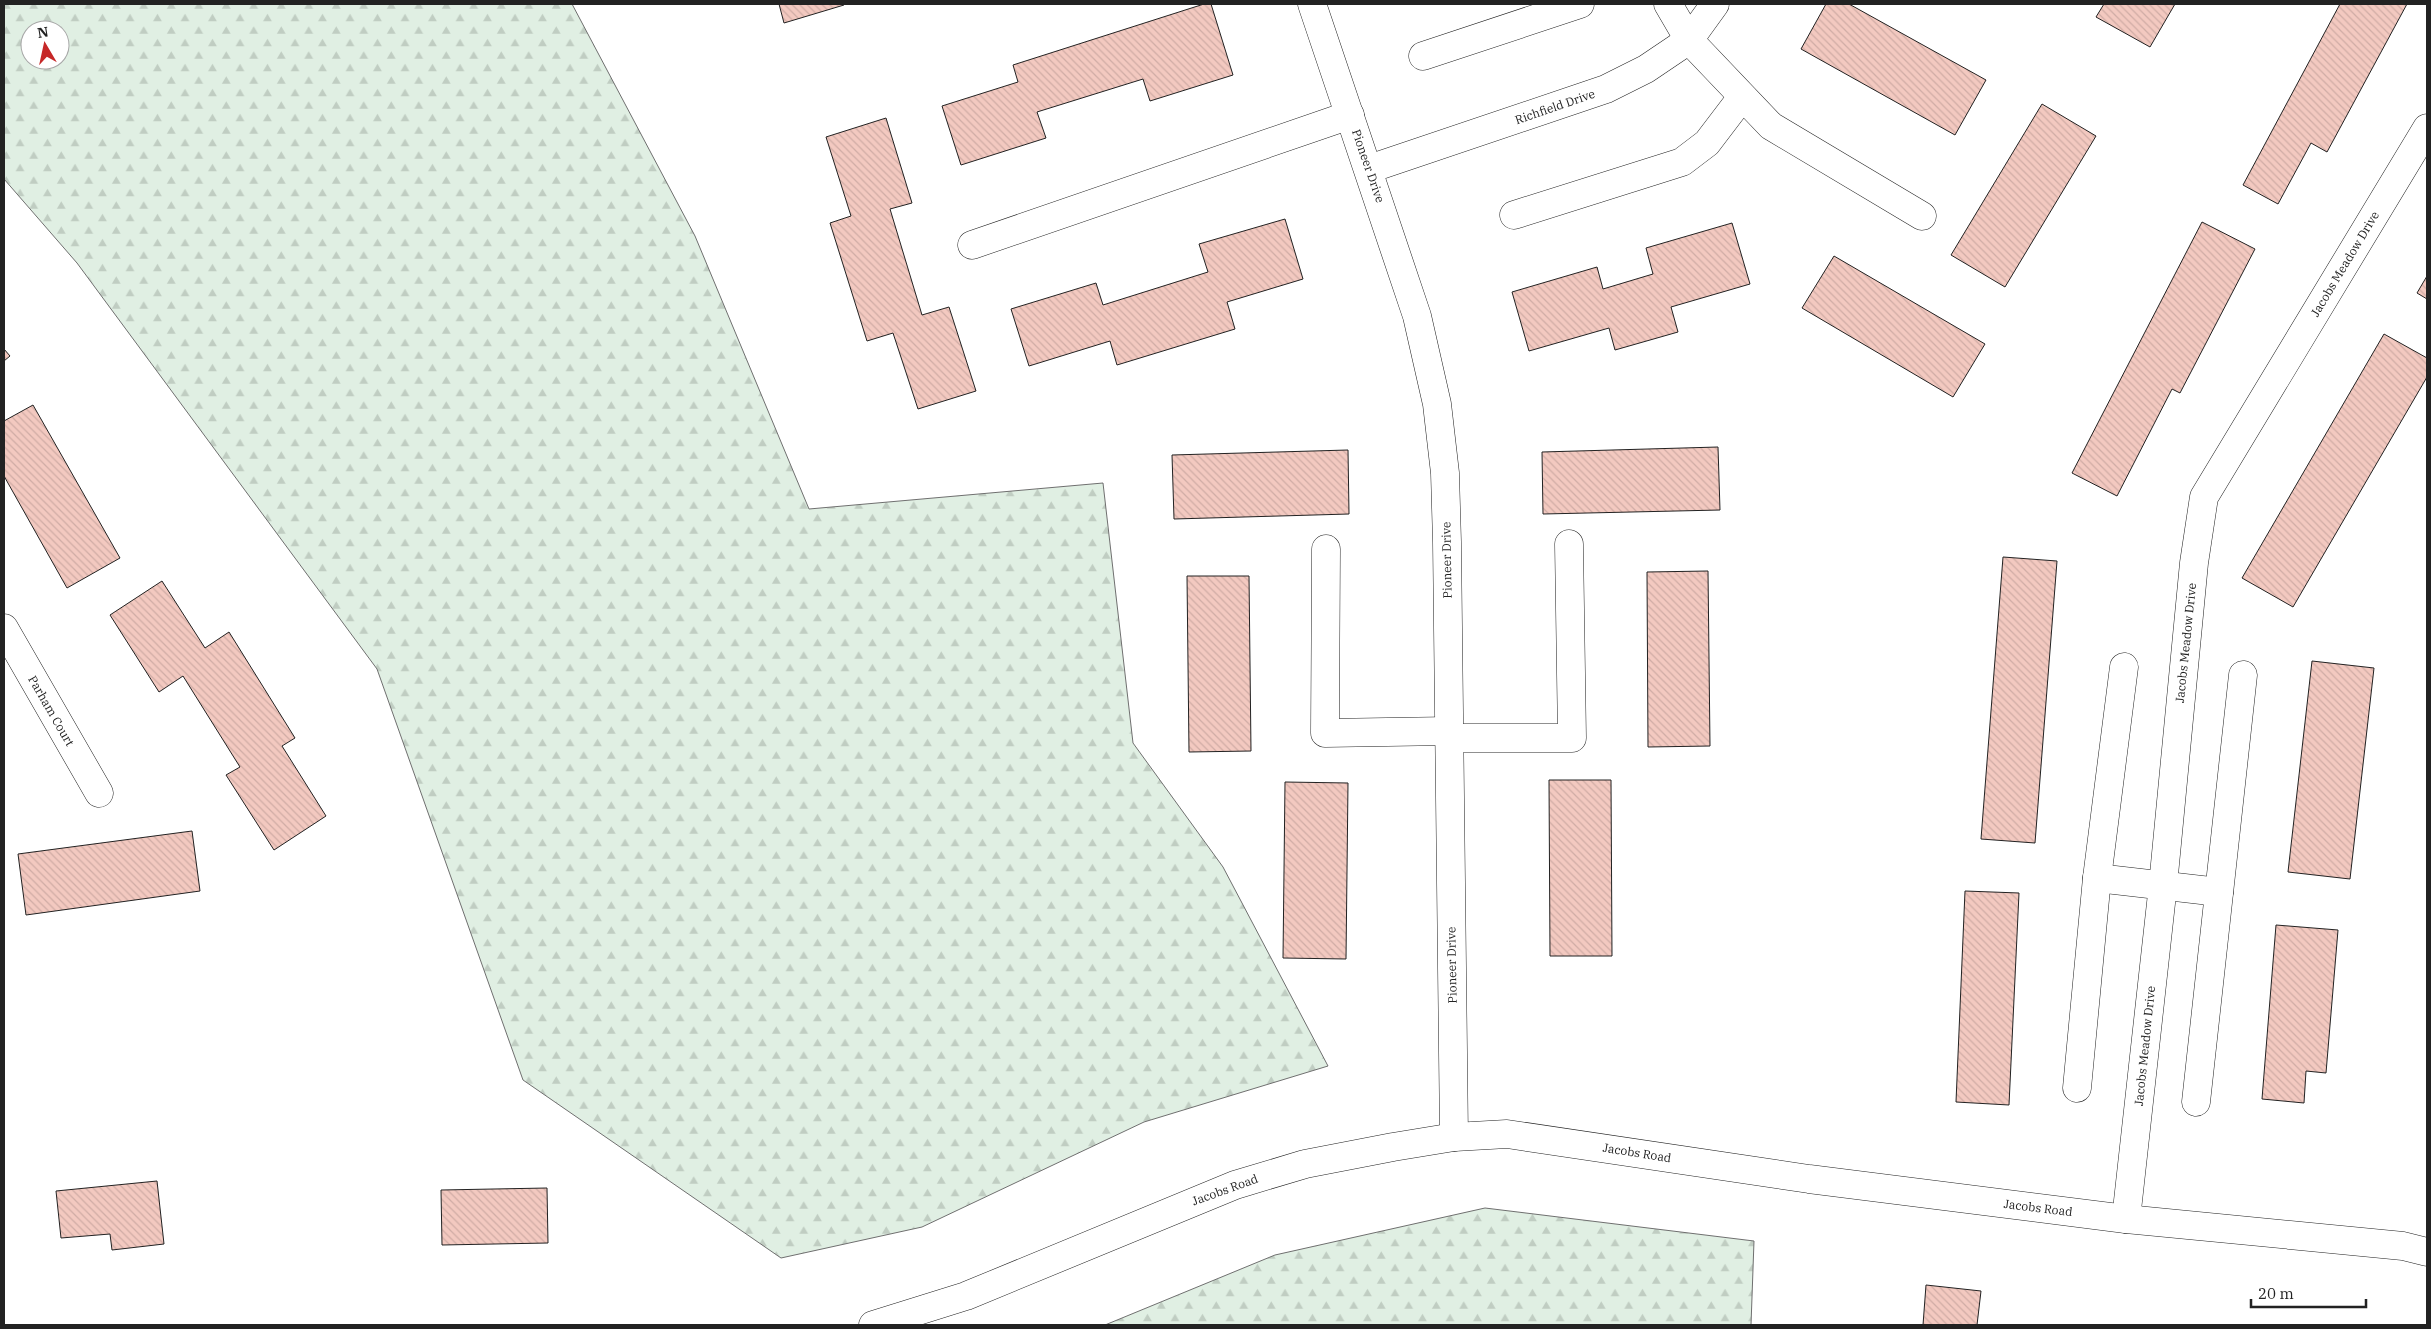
<svg xmlns="http://www.w3.org/2000/svg" width="2431" height="1329" font-family="'IBM Plex Serif',serif">
<style>
.forest{fill:url(#forest-firs);stroke:#6f6f6f;fill-rule:evenodd}
.building{fill:url(#building-back-hatch);stroke:#222}
.lines{fill:none;stroke-linecap:round;stroke-linejoin:round}
.minor-casing{stroke:#222;stroke-width:29}
.minor{stroke:#fff;stroke-width:28}
.labels{text-anchor:middle;stroke-width:4;stroke-linejoin:round;paint-order:stroke}
.street-label{font-size:12px;fill:#222;stroke:#fff}
</style>
<defs>
<pattern id="forest-firs" width="22" height="20" patternUnits="userSpaceOnUse" patternTransform="scale(1.25)"><rect width="22" height="20" fill="#e0efe3"/><path d="M5 1l3.5 6h-7zM16 11l3.5 6h-7z" fill="#c0cdc2"/></pattern>
<pattern id="building-back-hatch" width="6" height="6" patternUnits="userSpaceOnUse" patternTransform="scale(1.25)"><rect width="6" height="6" fill="#f3c9c0"/><path d="M-1 5l2 2M0 0l6 6M5-1l2 2" fill="none" stroke="#d0aca5"/></pattern>
</defs>
<rect width="100%" height="100%" fill="#fff"/>
<g class="forest">
<path d="M4,4h568l123,232 114,273 294,-26 30,260 90,124 105,199 -184,56 -222,105 -141,31 -258,-178 -146,-411 -300,-406 -73,-84zM30,30h30v30h-30z"/>
<polygon points="1485,1208 1754,1241 1751,1325 1105,1325 1275,1255"/>
</g>
<g class="building">
<polygon points="779,4 844,4 844,5 784,23"/>
<polygon points="1204,4 1211,4 1233,75 1150,101 1143,79 1037,112 1046,138 961,165 942,106 1018,82 1013,65"/>
<polygon points="1826,4 1849,4 1986,80 1955,135 1801,49"/>
<polygon points="2104,4 2175,4 2150,47 2096,17"/>
<polygon points="2340,4 2407,4 2327,152 2311,143 2278,204 2243,185"/>
<polygon points="2042,104 2096,136 2005,287 1951,255"/>
<polygon points="886,118 912,203 890,209 922,315 949,307 976,391 918,409 893,333 867,341 830,223 851,216 826,137"/>
<polygon points="1285,219 1303,279 1227,302 1235,329 1117,365 1110,341 1029,366 1011,309 1096,283 1103,305 1208,272 1199,244"/>
<polygon points="2202,222 2255,249 2180,393 2172,389 2117,496 2072,473"/>
<polygon points="1732,223 1750,284 1671,307 1678,332 1615,350 1609,328 1529,351 1512,292 1597,267 1603,289 1653,274 1646,248"/>
<polygon points="1834,256 1985,344 1953,397 1802,308"/>
<polygon points="2427,276 2427,299 2417,293"/>
<polygon points="2384,334 2427,358 2427,377 2293,607 2242,578"/>
<polygon points="4,349 10,356 4,361"/>
<polygon points="33,405 120,558 67,588 4,476 4,421"/>
<polygon points="1718,447 1720,510 1543,514 1542,452"/>
<polygon points="1348,450 1349,514 1174,519 1172,455"/>
<polygon points="2003,557 2057,561 2035,843 1981,839"/>
<polygon points="1708,571 1710,746 1648,747 1647,572"/>
<polygon points="1187,576 1249,576 1251,751 1189,752"/>
<polygon points="162,581 205,648 229,632 295,738 282,746 326,816 274,850 226,775 240,767 183,676 159,692 110,615"/>
<polygon points="2312,661 2374,668 2350,879 2288,872"/>
<polygon points="1549,780 1611,780 1612,956 1550,956"/>
<polygon points="1285,782 1348,783 1346,959 1283,958"/>
<polygon points="192,831 200,891 26,915 18,854"/>
<polygon points="1965,891 2019,893 2009,1105 1956,1102"/>
<polygon points="2276,925 2338,930 2326,1073 2306,1071 2304,1103 2262,1099"/>
<polygon points="157,1181 164,1244 112,1250 110,1234 61,1238 56,1191"/>
<polygon points="547,1188 548,1243 442,1245 441,1190"/>
<polygon points="1926,1285 1981,1291 1977,1325 1923,1325"/>
</g>
<g class="lines">
<defs>
<g id="minor">
<polyline points="1312,4 1417,316 1437,404 1445,473 1447,542 1454,1137"/>
<polyline points="1668,4 1689,40 1771,126 1922,216"/>
<polyline points="1423,56 1580,4"/>
<polyline points="1369,169 1606,89 1646,69 1689,40 1715,4"/>
<polyline points="1514,215 1682,162 1707,143 1742,97"/>
<polyline points="972,245 1350,115"/>
<polyline points="1326,549 1325,733 1449,731"/>
<polyline points="4,628 99,793"/>
<polyline points="1449,738 1572,738 1569,544"/>
<polyline points="2097,878 2219,892"/>
<polyline points="2077,1088 2097,878 2124,667"/>
<polyline points="2196,1102 2243,675"/>
<polyline points="2126,1219 2163,885 2194,563 2204,497 2427,128"/>
<polyline points="873,1325 966,1296 1235,1185 1305,1164 1393,1147 1454,1137 1507,1134 1809,1179 2126,1219 2403,1246 2427,1252"/>
</g>
</defs>
<use href="#minor" class="minor-casing"/>
<use href="#minor" class="minor"/>
</g>
<g class="labels">
<g class="street-label">
<text transform="translate(1555 107) rotate(-19)" y="4">Richfield Drive</text>
<text transform="translate(1368 166) rotate(71)" y="4">Pioneer Drive</text>
<text transform="translate(2345 264) rotate(-59)" y="4">Jacobs Meadow Drive</text>
<text transform="translate(1447 560) rotate(-91)" y="4">Pioneer Drive</text>
<text transform="translate(2186 643) rotate(-84)" y="4">Jacobs Meadow Drive</text>
<text transform="translate(51 711) rotate(60)" y="4">Parham Court</text>
<text transform="translate(1452 965) rotate(-91)" y="4">Pioneer Drive</text>
<text transform="translate(2145 1046) rotate(-84)" y="4">Jacobs Meadow Drive</text>
<text transform="translate(1637 1153) rotate(9)" y="4">Jacobs Road</text>
<text transform="translate(1225 1190) rotate(-20)" y="4">Jacobs Road</text>
<text transform="translate(2038 1208) rotate(7)" y="4">Jacobs Road</text>
</g>
</g>
<rect width="2431" height="1329" fill="none" stroke="#222222" stroke-width="10"/>
<g transform="translate(45 45) rotate(351)"><circle r="24" fill="#ffffff" stroke="#a7a7a7"/>
<path d="M0-4L9 19L0 12L-9 19Z" fill="#c62828"/>
<text y="-8" font-size="14" font-weight="bold" text-anchor="middle" fill="#222222">N</text>
</g>
<path d="M2251 1299v8h115v-8" fill="none" stroke="#222222" stroke-width="2.5"/>
<text x="2258" y="1299" font-size="15" fill="#222222" stroke="#ffffff" stroke-width="4" paint-order="stroke">20 m</text>
</svg>
